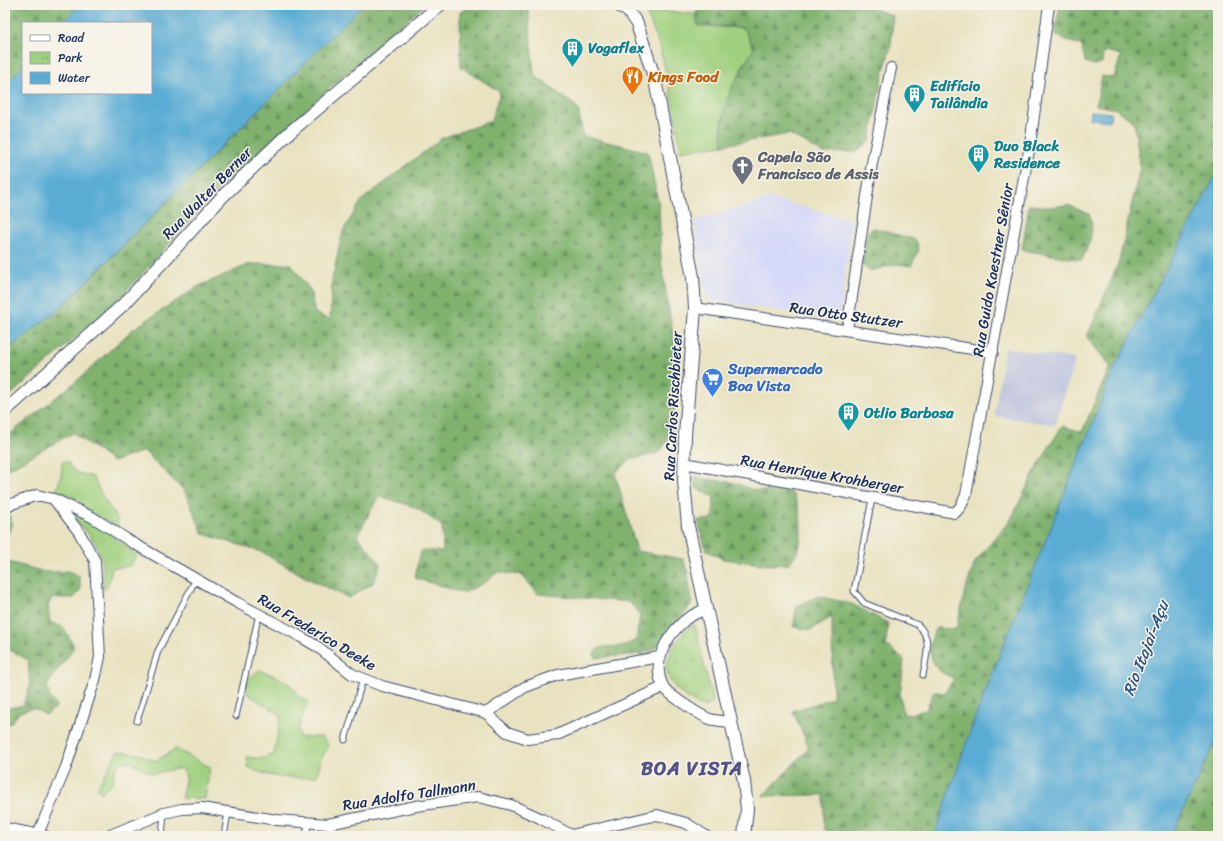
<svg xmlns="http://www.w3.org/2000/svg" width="1223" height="841" font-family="Sriracha,sans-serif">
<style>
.built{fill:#d4d8f9}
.industrial{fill:#bdc3de}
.grass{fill:#a0d07f;stroke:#5e806e}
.forest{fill:url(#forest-firs);stroke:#4e7066}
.park{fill:url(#park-crowns);stroke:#5e806e}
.water{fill:#5aacd5;stroke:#3a6e9a}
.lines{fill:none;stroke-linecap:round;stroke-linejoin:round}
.service-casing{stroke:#3a4a6d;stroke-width:7}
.minor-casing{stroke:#3a4a6d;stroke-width:12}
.tertiary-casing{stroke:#3a4a6d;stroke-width:14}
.service{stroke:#fff;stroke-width:5}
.minor{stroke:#fff;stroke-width:10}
.tertiary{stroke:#fff;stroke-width:12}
.labels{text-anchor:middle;stroke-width:3;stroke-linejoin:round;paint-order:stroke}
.culture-label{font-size:15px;font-weight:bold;fill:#0d838f;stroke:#f7f3e8;text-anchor:start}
.food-label{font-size:15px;font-weight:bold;fill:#c56008;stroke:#f7f3e8;text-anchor:start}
.worship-label{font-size:15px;font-weight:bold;fill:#5b616d;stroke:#f7f3e8;text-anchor:start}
.street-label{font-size:15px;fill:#1b2f5e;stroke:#f7f3e8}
.shop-label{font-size:15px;font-weight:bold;fill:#366cbe;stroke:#f7f3e8;text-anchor:start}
.water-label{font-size:16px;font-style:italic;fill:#2e5482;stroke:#f7f3e8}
.district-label{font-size:19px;font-weight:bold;letter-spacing:1px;fill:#54548a;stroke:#f7f3e8}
</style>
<defs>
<pattern id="forest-firs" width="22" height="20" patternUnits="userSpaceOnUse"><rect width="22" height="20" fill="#80b26e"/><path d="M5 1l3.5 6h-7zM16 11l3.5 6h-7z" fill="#68915e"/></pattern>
<pattern id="park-crowns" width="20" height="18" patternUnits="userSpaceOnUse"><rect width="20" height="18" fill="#a0d07f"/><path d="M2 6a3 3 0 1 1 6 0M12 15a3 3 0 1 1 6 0" fill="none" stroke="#89b370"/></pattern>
</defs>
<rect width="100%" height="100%" fill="#f7f3e8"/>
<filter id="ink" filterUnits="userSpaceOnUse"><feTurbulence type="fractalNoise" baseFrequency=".025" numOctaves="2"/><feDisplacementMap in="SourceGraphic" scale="8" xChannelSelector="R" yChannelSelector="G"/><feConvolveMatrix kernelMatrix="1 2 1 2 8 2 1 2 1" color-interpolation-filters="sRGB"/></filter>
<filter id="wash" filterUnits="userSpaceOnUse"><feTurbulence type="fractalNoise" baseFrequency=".012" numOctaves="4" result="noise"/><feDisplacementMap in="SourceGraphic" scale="16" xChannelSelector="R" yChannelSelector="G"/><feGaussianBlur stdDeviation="0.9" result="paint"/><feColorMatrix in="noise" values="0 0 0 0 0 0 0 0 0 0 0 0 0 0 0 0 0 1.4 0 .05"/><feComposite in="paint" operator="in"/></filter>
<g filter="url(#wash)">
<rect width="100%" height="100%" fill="#e9e2c1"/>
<polygon class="built" points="769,198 852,220 839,320 707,300 694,221"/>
<polygon class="industrial" points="1005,348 1075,359 1055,425 994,416"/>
<g class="grass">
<path d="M643,7l27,5 26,2 2,12 46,2 10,21 -12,18 -21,58 2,20 -42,6c-8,-43 -17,-107 -38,-144z"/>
<polygon points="67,461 75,472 93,477 102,496 118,520 117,527 91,513 77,499 56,491 61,476 62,462"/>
<path d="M74,516c11,-1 54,30 63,39l-7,11 -18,2 -4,17 -5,5c2,-34 -4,-49 -29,-70z"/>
<path d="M259,670c10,4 21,7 30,14 8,6 8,14 19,17l-10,29 2,7h22l7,8 -8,14 -4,17c-23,4 -49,2 -69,-9l-1,-10 14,2 13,-5 7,-39 -35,-22 1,-13z"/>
<polygon points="176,749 210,767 205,799 181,798 186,777 182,768 152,774 131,762 121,762 115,770 113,782 101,793 97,788 118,751 139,754 155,761"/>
</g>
<g class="forest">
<polygon points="5,5 79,5 63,23 23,23 23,66 5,86"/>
<polygon points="363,5 425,5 333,85 216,192 117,301 5,400 5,351 61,308"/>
<path d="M475,5h53l6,70 44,33 5,28 65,16 11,54 2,55 17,105 -6,68 -13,19 -27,6 -17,14 22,78 46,8 5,13 4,32 -36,44 -17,6 -43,4 -3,-3c6,-12 18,-7 29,-9 4,-1 10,-4 14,-6l4,-26 -11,-12 -91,-8 -16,-19 -24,-3 -14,11 -21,10 -48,-15 3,-19 4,-9 21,2 -1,-26 -27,-19 -36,-11 -22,40 24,28 -8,19 -24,15 -44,-21 -43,-25 -59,-18 -18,-42 -41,-41 -31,11 -40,-29 -68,38v-33l74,-59 53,-49 65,-43 53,-23h41l19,26 5,23 15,7 2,-40 11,-49 19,-31 80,-62 49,-17 9,-29 -39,-25 -1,-55z"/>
<path d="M696,5h168l29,11 -2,29 -10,37 -11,59 -14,11 -33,1 -34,-19 -66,11c-4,-41 10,-62 31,-96l-10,-21 -46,-3z"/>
<path d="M1060,5h158v166l-104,198 -136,341 -44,126h-94l-16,-7v-34l-61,1 46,-48 -16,-37 40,-13 -1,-81 -22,13 -17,-3 4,-21 21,-10 34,8 36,19 -2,22 18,15 -4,35 4,20 22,-5 8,-19 10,2 10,-14c-4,-3 -13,-6 -16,-10 -11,-11 -9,-30 -1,-41l19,1 10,-41 9,-26 36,-43 25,-50 26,-43 20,6 28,-66 -23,-29 32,-76 21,-94 -6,-45 -18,-13 -20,-4 6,-29 12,2 7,-23 -15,-4 -3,3 -1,9 -8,2 -9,-3 -3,-16 -28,-11z"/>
<path d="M1029,205l22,2 17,-2 21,9c7,16 -1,32 -7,46l-60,-10z"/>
<polygon points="874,228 916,240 919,250 911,266 897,264 869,271 861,264 868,232"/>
<path d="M695,476c12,5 25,4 39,7 10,2 18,8 29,8 9,0 17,-5 26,0 13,8 14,45 10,58 -2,5 -8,11 -11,15l-20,1 -45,-6 -17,-9 -8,-30 15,-1 1,-22 -18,-9z"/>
<polygon points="9,515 13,525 5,539 5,517"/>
<path d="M5,561l40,11 24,-1 10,5 2,13 -7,9h-22l-4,8 2,16 13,5 11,19c-7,15 -19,25 -27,40l3,12 7,8 -11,9 -13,-7 -13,4 -9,11 -6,1v-15l18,-4 7,-18 -2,-27 -18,-10 -5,2z"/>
<polygon points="1218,737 1218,836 1171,836"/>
</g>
<path class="park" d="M695,625l18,78 -6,3c-9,0 -18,-6 -25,-12 -28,-22 -12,-46 7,-68z"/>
<g class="water">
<polygon points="79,5 363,5 60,308 5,351 5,86 23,66 23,93 151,93 151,23 63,23"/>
<polygon points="1091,111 1111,113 1110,121 1090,119"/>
<polygon points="1218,171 1218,737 1171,836 934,836 978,710 1114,369"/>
</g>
</g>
<g filter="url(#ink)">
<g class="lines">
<defs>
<g id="service">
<path d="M872,499l-18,92 10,12 54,22c15,14 8,32 5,50"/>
<polyline points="236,716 259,614"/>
<polyline points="137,721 158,651 196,579"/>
<polyline points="345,740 363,679"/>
<polyline points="328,824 331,836"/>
<polyline points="162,836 164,813"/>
<polyline points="224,836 228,812"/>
<polyline points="305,836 309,823"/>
</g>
<g id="minor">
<polyline points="695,308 993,352"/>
<polyline points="847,330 872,163 891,68"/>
<polyline points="684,463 955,513 961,506 966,495 1030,145 1049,5"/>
<polyline points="5,509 12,504 37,495 54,499 92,517 133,543 236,602 296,634 318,647 352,674 382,686 486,713 507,732 528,739 557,735 663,687"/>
<path d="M705,609c-7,4 -16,7 -21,12 -18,16 -33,42 -21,65 4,8 38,30 47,33 6,2 15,2 21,3"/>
<polyline points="486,713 525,687 558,675 659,657"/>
<polyline points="5,828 45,836"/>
<polyline points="38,834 66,767 95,680 100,657 95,561 79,532 55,501"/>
<polyline points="108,836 164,813 182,809 202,808 277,820 328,824 416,806 478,797 511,805 540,818 571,835 657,815 686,823 706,836"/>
</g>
<g id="tertiary">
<polyline points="618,5 628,11 637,24 655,80 693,277 695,308 685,435 684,481 688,526 744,781 747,809 744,836"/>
<polyline points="5,411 126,302 223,196 289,133 440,5"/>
</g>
</defs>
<use href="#service" class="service-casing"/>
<use href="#minor" class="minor-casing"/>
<use href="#tertiary" class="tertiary-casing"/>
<use href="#service" class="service"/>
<use href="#minor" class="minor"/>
<use href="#tertiary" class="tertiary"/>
</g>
</g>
<defs>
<symbol id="building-pin" viewBox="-11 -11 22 30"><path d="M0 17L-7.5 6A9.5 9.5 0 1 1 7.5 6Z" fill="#0f9aa8" stroke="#f7f3e8"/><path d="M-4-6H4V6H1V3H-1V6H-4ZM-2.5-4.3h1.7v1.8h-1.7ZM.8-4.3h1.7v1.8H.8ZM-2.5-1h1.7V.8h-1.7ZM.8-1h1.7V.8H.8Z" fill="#fff"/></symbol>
<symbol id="restaurant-pin" viewBox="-11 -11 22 30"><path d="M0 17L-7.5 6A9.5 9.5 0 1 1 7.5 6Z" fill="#e8710a" stroke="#f7f3e8"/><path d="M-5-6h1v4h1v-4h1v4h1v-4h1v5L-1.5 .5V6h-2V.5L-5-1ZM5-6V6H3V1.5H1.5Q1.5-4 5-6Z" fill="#fff"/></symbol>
<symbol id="church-pin" viewBox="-11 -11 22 30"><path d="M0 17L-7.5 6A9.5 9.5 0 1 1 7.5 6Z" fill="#6b7280" stroke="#f7f3e8"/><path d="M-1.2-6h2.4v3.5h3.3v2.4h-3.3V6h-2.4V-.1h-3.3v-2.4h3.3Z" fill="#fff"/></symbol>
<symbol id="supermarket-pin" viewBox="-11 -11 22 30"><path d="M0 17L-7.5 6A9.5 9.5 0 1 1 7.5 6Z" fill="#3f7fe0" stroke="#f7f3e8"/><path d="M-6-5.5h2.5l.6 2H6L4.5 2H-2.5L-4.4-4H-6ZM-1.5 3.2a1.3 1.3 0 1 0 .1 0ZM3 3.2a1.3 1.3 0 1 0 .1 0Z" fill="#fff"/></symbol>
</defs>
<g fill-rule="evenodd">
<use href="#building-pin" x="560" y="36" width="25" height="34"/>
<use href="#restaurant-pin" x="620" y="64" width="25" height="34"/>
<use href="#building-pin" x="902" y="82" width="25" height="34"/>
<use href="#building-pin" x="966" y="142" width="25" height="34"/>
<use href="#church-pin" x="730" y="154" width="25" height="34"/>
<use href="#supermarket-pin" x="700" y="366" width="25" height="34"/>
<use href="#building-pin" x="836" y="400" width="25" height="34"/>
</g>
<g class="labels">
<g class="culture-label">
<text x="588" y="53">Vogaflex</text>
<text x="930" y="91">Edifício<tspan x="930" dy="17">Tailândia</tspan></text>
<text x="994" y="151">Duo Black<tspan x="994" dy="17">Residence</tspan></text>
<text x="864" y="418">Otlio Barbosa</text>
</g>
<g class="food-label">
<text x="648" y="82">Kings Food</text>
</g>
<g class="worship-label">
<text x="758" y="162">Capela São<tspan x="758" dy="17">Francisco de Assis</tspan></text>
</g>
<g class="street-label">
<text transform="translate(207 193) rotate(-46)" y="5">Rua Walter Berner</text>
<text transform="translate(993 270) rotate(-80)" y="5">Rua Guido Kaestner Sênior</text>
<text transform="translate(846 315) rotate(8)" y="5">Rua Otto Stutzer</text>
<text transform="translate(673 406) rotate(-87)" y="5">Rua Carlos Rischbieter</text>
<text transform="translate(822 474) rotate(10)" y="5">Rua Henrique Krohberger</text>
<text transform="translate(317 632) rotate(31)" y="5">Rua Frederico Deeke</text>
<text transform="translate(409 795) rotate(-9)" y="5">Rua Adolfo Tallmann</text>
</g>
<g class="shop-label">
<text x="728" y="374">Supermercado<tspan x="728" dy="17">Boa Vista</tspan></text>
</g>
<g class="water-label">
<text transform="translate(1145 648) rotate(-69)" y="6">Rio Itajaí-Açu</text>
</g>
<g class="district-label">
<text x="692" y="775">BOA VISTA</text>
</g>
</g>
<rect width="1223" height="841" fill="none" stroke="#f7f3e8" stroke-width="20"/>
<rect x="22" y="22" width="130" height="72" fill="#f7f3e8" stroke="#9fa5b1"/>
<rect x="30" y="35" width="20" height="6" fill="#ffffff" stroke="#9fa5b1"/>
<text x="58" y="42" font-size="12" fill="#1b2f5e">Road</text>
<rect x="30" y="52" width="20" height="12" fill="url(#park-crowns)" stroke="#9fa5b1"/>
<text x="58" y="62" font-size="12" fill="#1b2f5e">Park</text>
<rect x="30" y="72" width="20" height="12" fill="#5aacd5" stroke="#9fa5b1"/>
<text x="58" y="82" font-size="12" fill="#1b2f5e">Water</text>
</svg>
